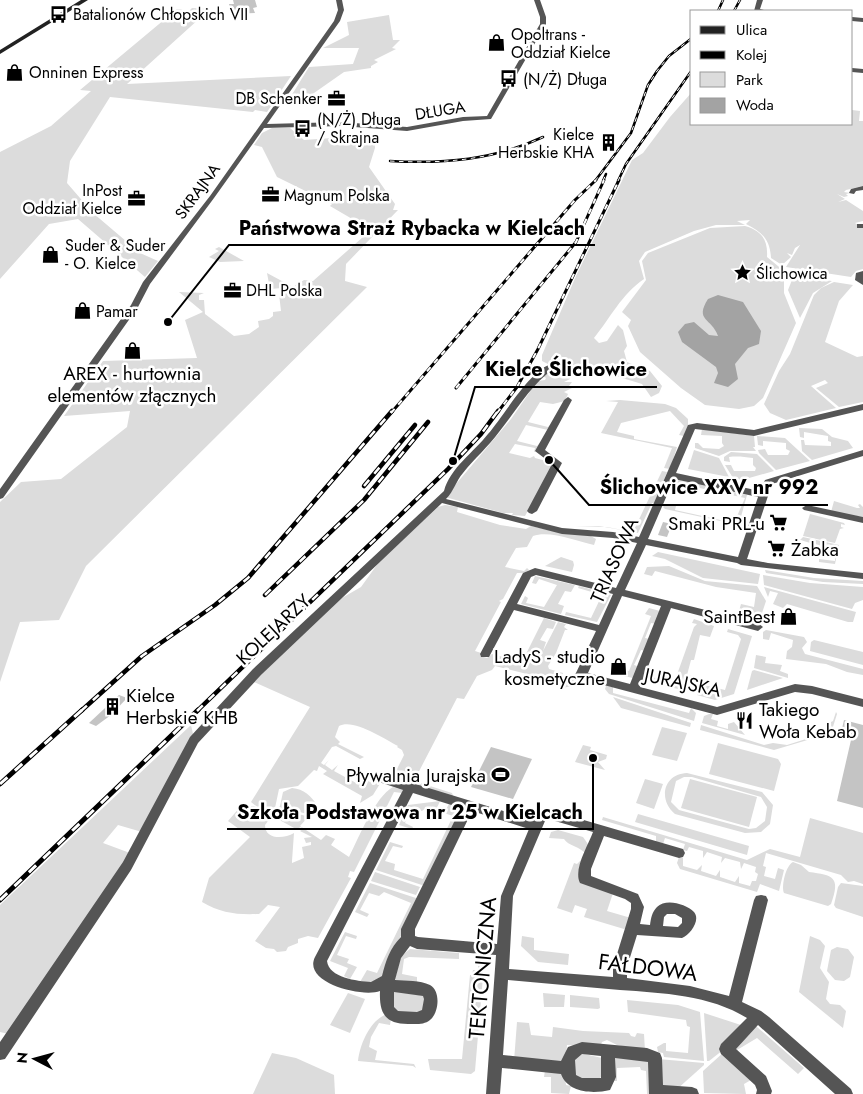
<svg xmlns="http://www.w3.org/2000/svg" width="863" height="1094" font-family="Jost,sans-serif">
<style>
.green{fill:#dcdcdc;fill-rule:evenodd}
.water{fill:#a3a3a3}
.building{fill:#c4c4c4}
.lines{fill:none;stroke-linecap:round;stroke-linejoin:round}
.street{fill:#555;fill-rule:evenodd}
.secondary{fill:#222;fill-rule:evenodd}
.rail-far3-casing{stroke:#000;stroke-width:2.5}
.rail-far2-casing{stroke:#000;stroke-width:3}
.rail-far1-casing{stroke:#000;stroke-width:4.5}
.rail-casing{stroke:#000;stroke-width:5}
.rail-far3{stroke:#fff;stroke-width:1;stroke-dasharray:4.5;stroke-linecap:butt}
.rail-far2{stroke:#fff;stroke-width:2;stroke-dasharray:5.5;stroke-linecap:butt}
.rail-far1{stroke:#fff;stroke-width:2.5;stroke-dasharray:8;stroke-linecap:butt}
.rail{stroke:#fff;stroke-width:3;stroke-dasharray:10;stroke-linecap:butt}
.labels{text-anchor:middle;stroke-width:5;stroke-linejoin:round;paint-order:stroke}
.far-poi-label{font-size:16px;fill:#000;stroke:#fff;text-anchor:start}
.far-street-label{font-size:16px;fill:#000;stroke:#fff}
.poi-label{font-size:19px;fill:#000;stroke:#fff;text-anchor:end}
.street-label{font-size:19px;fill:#000;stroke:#fff}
.near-street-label{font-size:22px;fill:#000;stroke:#fff}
.leader{fill:none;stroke:#000;stroke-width:2}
.callout-dot{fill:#000;stroke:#fff;stroke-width:2}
.callout-label{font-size:20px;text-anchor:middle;font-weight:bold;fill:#000;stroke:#fff;stroke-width:5;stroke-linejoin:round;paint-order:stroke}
</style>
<rect width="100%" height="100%" fill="#fff"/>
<g class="green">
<polygon points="192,8 210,9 127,84 291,76 267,112 255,110 253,112 110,97 70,161 67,183 93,213 140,253 158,261 145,277 78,219 49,224 0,279 0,152 51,126 91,91 80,90 177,9 189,11"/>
<polygon points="389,15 393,40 400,40 392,48 396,49 374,60 378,62 371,66 371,68 344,72 304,100 288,101 309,67 353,64 359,48 323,48 349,35 347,22"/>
<path d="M692,92v32h160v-14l8,1 -1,10h4v65l-17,4 -2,2 6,1 -4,1 2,2 -4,1 -7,-3 8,5 -7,3 8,-2 17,11v10l-8,2 8,5v41l-7,2 -5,6 -65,-10 14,-22 -5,3 -3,7 -5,-2 4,4 -9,8 -11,-7c-1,-19 -9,-26 -25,-34l4,-4 -13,1 8,4h-29l-22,6 -49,21 -6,9 5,18c-23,16 -33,38 -50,59l5,5 8,-2 11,-16 5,5 4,16 -3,5 3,11 23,9 12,15 -3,7 -8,4 -9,-13 -23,-7 -65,-10 -12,-6v-6l34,-79 56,-116 11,-7 27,-36z"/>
<polygon points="272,128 290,128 304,140 374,135 375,148 369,167 395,204 393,210 398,210 346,264 345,281 367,287 86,566 59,620 20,622 0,682 0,502 21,482 61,479 127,427 130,411 64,416 103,361 197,358 185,320 203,312 179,292 204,293 199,295 199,300 204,300 205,314 234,336 249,334 259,327 258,321 269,319 273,316 273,312 281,311 279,294 283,294 282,288 270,289 267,273 293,287 304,280 313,281 371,230 330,206 332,204 277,177 262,147 254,145 262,133"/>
<path d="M745,226c17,5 23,14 22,31l17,14v22l12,30 -33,75 -9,8 -15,3 -34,-4 -24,-17 -41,-36 -12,-26 3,-6 -9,-8 24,-32 -4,-19 6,-8 62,-25z"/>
<polygon points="219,247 244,261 220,262 209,257 219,251 215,249"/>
<polygon points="807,278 832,281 813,293 800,318 788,290 792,280"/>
<polygon points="834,282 853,285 839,301 825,342 857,357 863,356 863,402 839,407 816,388 828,383 825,380 811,386 836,408 786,420 770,413 764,404 779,371 790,354 814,295 821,288"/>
<polygon points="555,370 569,375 570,379 564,382 572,382 569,386 572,388 564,392 568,394 565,401 553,404 540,402 528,422 548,427 551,424 548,430 526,425 517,441 537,446 540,443 537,451 534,452 535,448 515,444 509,453 530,458 534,456 535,458 554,463 525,516 512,515 513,513 503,513 445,497 511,419 536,383 538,381 545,380 546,378 543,376"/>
<polygon points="620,400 665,404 676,408 688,419 688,427 684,436 679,435 684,426 670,411 621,423 617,432 634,436 634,439 677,447 670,469 664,468 672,448 601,433 618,402 606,401"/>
<polygon points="799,428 822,429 832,437 848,441 853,448 812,460 802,451 801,440 804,440 805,445 831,446 831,442 828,441 828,436 804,432 804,438 800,437"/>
<polygon points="702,429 754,436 755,447 753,447 756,451 730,451 719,456 695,448 695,443 698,443 703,448 719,449 724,446 722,443 722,436 701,435"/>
<polygon points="757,436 785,438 810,461 776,470 759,453 758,450 765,449 768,455 788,455 790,451 786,449 786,443 763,441 763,446 758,445"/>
<polygon points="694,450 719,458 729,477 688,469"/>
<path d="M731,452l26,2 17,17 -32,9 -9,-2 -8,-13h6l3,6h21l1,-3 -3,-3v-7c-9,-1 -15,-2 -24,-1l1,5 -6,-1v-4z"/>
<polygon points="662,471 667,472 655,503 652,503 638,533 607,527 575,526 599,526 633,532"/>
<polygon points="679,480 747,495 739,524 734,524 665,509 663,507 666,504 676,506 675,510 734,523 745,498 677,483 672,494 670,492 674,482"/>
<polygon points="834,501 857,508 860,508 858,505 860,504 863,507 863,517 831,512"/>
<path d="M445,505l13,2 -1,5 43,13 26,4 5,-3 35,8 23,1 7,4 -2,6c-15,-3 -44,-15 -61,-9l-6,11 -11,1 -11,19 19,4 3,-3 2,2 -5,3h-7l-14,26 -4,2 2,1 -26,49 6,2 -1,3 7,2 5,-4 27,7 6,-5 19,-38 12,4 -3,7 -6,-1 -7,12 6,2 -3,9 15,-29 8,2 -2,3 4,3h-3l-9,23 -8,13 1,3 14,4 -1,4 13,3 -3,6 -10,2 1,-5 -68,-17 -3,4 -15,6 -13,23 -7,-1 -43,83 38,12 2,5 -62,-19 12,-24 -2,-5 -5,-3 1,-1c-15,-8 -45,-28 -59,-20l-4,11 5,5 -2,2 26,13 -4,2 -24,-13 -4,1 -11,16 3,2 5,-5 -4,5 7,5 6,-5 -4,6 11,6 6,-5 -4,6 11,6 6,-5 8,4 9,-1 -8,13 -13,8 2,-7 -39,-22 4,-3 -8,-5 -2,5 -3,-1 -16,16 -19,3 -4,19 -8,1 -6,-6 -2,1 2,3c14,11 32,3 47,10l-8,9 21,14 5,-5 9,4 -4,6 18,12c10,-20 26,-60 44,-70l10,3 -1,3 -8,-1 -40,80 -4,-1 -2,6 3,1 -33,60 -10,-2 -10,3v4l-10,4 -2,4 -9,1 -3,-3 -8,-1 -11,-7 25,-34 -12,-2 -9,9c-22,1 -38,-1 -57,-12l7,-24 41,-41 -22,-16 13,-15h13l6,3 -9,-7 59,-95 -56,-25 81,-80 26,-15 18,-25 59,-55zM272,816l24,13 5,-2 2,2 -3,2 12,6 -8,1 2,5 5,-1v3l-9,2 2,11 -12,5v-2l2,-28c-10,6 -29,7 -29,-8z"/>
<polygon points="810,514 844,523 845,525 841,524 841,527 844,528 840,529 835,543 803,536"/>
<polygon points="803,537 839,545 835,564 819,562 819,559 835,561 835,550 800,540"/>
<polygon points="658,552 760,574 758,584 703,578 665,559 652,556"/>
<polygon points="561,557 573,561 574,565 572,572 545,566"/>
<polygon points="669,566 705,581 757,586 766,601 762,613 757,615 739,611 741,604 754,607 756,593 716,587 655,571 652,576 644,574 647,567"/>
<polygon points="765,570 814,578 863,581 863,584 823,582 766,573"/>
<polygon points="763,575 810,583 863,587 863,600 855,603 852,609 764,585"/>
<polygon points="535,576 575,585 571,592 565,591 558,604 564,606 561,614 521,604 525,596 528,598 526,603 544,607 557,585 539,579 536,584 532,583"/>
<polygon points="579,586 611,595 597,622 565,615 566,612 591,618 602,595 578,588"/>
<polygon points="764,587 856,612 853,622 848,622 787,604 783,608 773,604 778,593 770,591 768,597"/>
<polygon points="649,608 660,611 656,624 651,623 645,638 650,639 646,651 641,650 634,665 640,667 633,678 619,675 622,669 629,671 651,616 645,614"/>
<polygon points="694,619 714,626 710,637 700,635 694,660 691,660 687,675 696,677 691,692 644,681 645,675 674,683 694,627 697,624 692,623"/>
<polygon points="728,629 752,636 734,694 715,700 697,695 701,679 700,684 725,690 741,639 738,635 727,632"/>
<polygon points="766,630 804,637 807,642 802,648 805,654 863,669 863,675 847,672 826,664 786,659 787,651 792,647 793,640 771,633 769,640 763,639 763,632"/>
<polygon points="814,640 863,652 863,665 810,651 811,642"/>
<polygon points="756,655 766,657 765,663 782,665 780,671 788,674 788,678 754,668"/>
<polygon points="752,671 754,670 783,678 747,690"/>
<polygon points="606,686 613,687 613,693 689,713 691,708 696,713 694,721 609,694 605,689"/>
<polygon points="613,697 691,723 690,727 621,708"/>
<polygon points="836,712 837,714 831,733 774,750 700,730 701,725 764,745 773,743 787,745 828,732 829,723 833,721"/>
<polygon points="709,714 713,714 711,719 718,721 717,726 728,729 728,724 734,722 745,735 702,723 704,716"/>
<polygon points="191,725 193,734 142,832 118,825 103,843 130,853 9,1034 0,1032 0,905"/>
<polygon points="662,727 687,733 677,761 652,755"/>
<polygon points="718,743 778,759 781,764 774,791 709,774"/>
<polygon points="583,745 591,747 590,750 607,755 606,759 598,762 605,770 575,762"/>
<path d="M687,773l75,19 11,13 -3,19 -9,8 -16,1 -70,-19c-17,-14 -12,-40 12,-41zM684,777h8l69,20 6,10 -2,14 -9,7 -7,1 -70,-19 -8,-8 5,-21z"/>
<polygon points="645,779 663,784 654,809 636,803"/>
<polygon points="690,779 757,797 749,827 681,808"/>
<path d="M292,788c12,1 19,8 25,17l-7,10 -10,-3 -24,-1 4,-5 3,-14z"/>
<polygon points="440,801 436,810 427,807 422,811 412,808 405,823 413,827 412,829 399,825 408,805"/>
<polygon points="449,804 462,809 425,886 376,870 390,842 403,846 402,848 393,846 385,861 395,864 394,870 423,879 453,816 444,813"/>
<polygon points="638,814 749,846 747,855 635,822"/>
<polygon points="603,817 747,860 770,849 800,857 810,818 863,833 863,884 854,881 848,882 841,875 766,853 763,866 766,867 764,876 775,879 778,868 784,870 779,891 760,884 757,892 680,869 677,863 679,857 683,858 683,866 697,870 702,865 701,871 716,876 720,870 720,877 735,882 739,876 739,883 750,886 752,881 756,881 758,874 755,872 756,867 744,863 741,869 740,862 725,858 721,863 722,857 707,852 703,858 703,851 689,847 687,851 683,850 685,844 665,838 663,844 656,842 656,836 602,820"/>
<path d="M558,830l25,7 7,10 -3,8c-7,-9 -19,-9 -23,-16l-15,-1 2,-6z"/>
<polygon points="582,859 583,863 578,875 583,883 613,893 607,911 631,918 629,927 624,929 584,917 587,909 575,905 572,913 557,908 574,863 577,864"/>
<path d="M793,862l8,3 8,7c24,3 32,5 22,32l-3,2 -44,-13c-3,-7 2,-28 9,-31z"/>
<polygon points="375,872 420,887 416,895 371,881"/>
<polygon points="370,883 419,899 399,940 386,973 377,983 360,982 367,970 377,973 411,903 384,892 379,896 369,893 360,910 369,914 367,917 355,912"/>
<polygon points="841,883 863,886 863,917 836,908 834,905 838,887"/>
<polygon points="345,932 357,936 356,939 346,936 337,955 349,959 347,963 357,967 350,979 344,976 348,968 330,961"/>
<polygon points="522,936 534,938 534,950 569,954 568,965 538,962 521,946"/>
<polygon points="810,936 820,940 825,946 820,968 829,982 826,999 830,1004 840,1005 846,1011 843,1028 799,992"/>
<polygon points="837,947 848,949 854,957 850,977 844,981 835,980 827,971 831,950"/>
<polygon points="410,949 459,953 459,959 409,957 404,959 402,974 417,977 417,984 397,981 395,979 401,956"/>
<polygon points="478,965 484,965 475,1071 471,1074 430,1070 428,1059 462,1059 470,975 472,975 473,970 478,970"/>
<polygon points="393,991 425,996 423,1013 397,1013 390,1002"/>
<polygon points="348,993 365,999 350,1033 330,1025"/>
<polygon points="543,993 565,995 564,1007 544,1007"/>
<polygon points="570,995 599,998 600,1008 598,1009 570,1007"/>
<polygon points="627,1000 678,1005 700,1012 704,1061 664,1057 663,1053 658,1052 657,1047 664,1043 666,1043 666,1051 688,1053 690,1027 687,1026 686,1020 628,1012"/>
<polygon points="704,1013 744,1026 723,1050 709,1061 707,1061"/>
<path d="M387,1014l4,5 -1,6 -11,-2 -8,14 -2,10 8,4 -2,9 39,4 2,4 -3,-2 -55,-5c2,-17 12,-41 29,-47z"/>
<polygon points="517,1022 529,1023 531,1035 552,1037 553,1027 583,1031 629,1033 631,1036 635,1037 637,1033 644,1034 645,1051 617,1045 607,1040 602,1042 600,1047 567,1045 566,1058 563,1063 514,1061"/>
<polygon points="753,1027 757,1027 804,1068 798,1074 757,1038 737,1050 744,1056 732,1046"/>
<polygon points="724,1052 751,1080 744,1084 746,1094 704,1093 703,1071"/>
<polygon points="272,1053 296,1058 334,1075 335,1094 253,1094"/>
<polygon points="580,1053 602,1058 603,1075 600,1078 580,1079 574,1075 574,1058"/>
<polygon points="614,1057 650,1060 653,1094 647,1094 646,1071 641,1070 640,1067 617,1068 617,1081 614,1081"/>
<polygon points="658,1059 704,1063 704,1065 676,1090 661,1086"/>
<polygon points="545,1070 559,1072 565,1076 566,1085 571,1086 569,1094 551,1093 551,1077 544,1077"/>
</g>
<path class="water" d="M718,295l25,7 18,29 -2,13 -11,4 -13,16 3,15 -10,8 -14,-4 4,-10 -2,-6 -34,-25 -4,-10 7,-8 9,-2 15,13 9,1c-6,-18 -24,-15 -10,-37z"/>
<g class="building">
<polygon points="233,0 255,0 257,7 253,8 255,13 231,14 229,4 234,4"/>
<polygon points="663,522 672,524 667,537 658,535"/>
<polygon points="119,695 127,698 111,715 96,726 89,723"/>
<polygon points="844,720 863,725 863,808 837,801 851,740 840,737"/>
<polygon points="491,747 532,759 513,799 471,787"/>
</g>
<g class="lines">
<g class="street">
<polygon points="336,0 342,0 344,10 340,21 267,124 341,122 407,127 463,117 487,116 540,24 540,17 534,0 540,0 546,17 546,24 491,119 463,121 407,131 341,126 264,128 214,198 150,284 138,307 3,498 0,499 0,489 131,305 143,282 210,196 334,21 338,10"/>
<polygon points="757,0 763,0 760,9 768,11 754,11"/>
<polygon points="852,17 863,18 863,22 852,21"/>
<polygon points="852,68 863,69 863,73 852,72"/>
<polygon points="863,186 863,190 856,191 854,194 849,193 851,189"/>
<rect x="857" y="224" width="6" height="4"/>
<polygon points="863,271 863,285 855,280 856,273"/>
<path d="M549,365l4,3 -1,2c-22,16 -36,41 -53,62 -11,15 -25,27 -36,41 -7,8 -9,18 -17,26l116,29 51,4 26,5 49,-112 9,-2 57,7 109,-26v6l-109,26 -59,-7 -19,44 84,18 5,-11 98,-30v6l-91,28 -25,75 21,4 95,10v6l-122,-14 -4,-2 -91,-18 -21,45 133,33 5,4 -5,4 -87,-23 -31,79 77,20 78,-23 17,2 51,13v8l-51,-13 -17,-2 -78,23 -136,-36 -4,-1 -2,-3 21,-44 -82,-21 -25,47h-8l-1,-3 43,-81 12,-5 81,20 21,-45 -24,-5 -51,-4 -120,-31 -181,172 -63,68 -67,127 -126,189 -5,1v-18l123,-180 67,-125 63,-68 191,-178c6,-23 30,-39 44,-57 15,-17 41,-62 61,-69zM674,479l84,18 -20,60 -90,-18zM536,575l77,19 -14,31 -82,-21 14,-27zM622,596l39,10 -31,78 -42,-11z"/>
<polygon points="568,397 572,400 545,450 562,463 537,511 532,514 529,513 527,511 552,464 535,451 564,400"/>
<polygon points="807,505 863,517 863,523 804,510 802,508"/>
<path d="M383,774l150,46 3,-5 10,-6 137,40 2,4 -2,4 -4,1 -75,-22 -13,33v7l47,18 6,13 -4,17 10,1c1,-7 2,-13 7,-18 9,-9 29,-3 37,5 7,8 -4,23 -12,26l-45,-3 -10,32v11l63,8 39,10 25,-96 2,-4 5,-1 5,1 2,4 -26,102 19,9 8,6 82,72 2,5h-18l-77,-69 -22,24 30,27 6,15 -1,3h-15l1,-4 -2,-5 -34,-31 -2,-5 2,-5 26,-26c-37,-23 -85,-25 -127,-28 -38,-3 -75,-7 -112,-10l-5,75 58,6 7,-14 14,-5 65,6 13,5 2,5 1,27 29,2 5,2 2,5h-50l-1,-32 -33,-4 1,19 -6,13c-17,4 -42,3 -49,-16l-59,-6 -2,26h-14l10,-139 -79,-6 -7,-3 -9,12 -6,22c11,1 25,0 35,5 11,6 9,28 0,35 -6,5 -14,4 -22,4 -23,0 -29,-11 -28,-33 -17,7 -78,-8 -65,-34l88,-167 -24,-8 -2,-3 2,-3zM413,793l48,15 -60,121v8c-11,11 -15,23 -19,39l-11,6c-14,-1 -42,-4 -44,-21zM472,811l57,18 -28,67 -4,48 -79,-7 -3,-1v-7zM548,819l45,13c-5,14 -20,37 -13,51l45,16 6,4v6l-18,58v10l-104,-8 4,-73 32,-75zM667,914h8l7,4v5l-4,4 -15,-1 1,-9zM394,992l29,4 1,3 -2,11 -5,2 -19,-1 -4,-4zM582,1054l19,2v22h-19l-6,-3 -1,-15z"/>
</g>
<polygon class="secondary" points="81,0 88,0 0,54 0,50"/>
<defs>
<g id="rail-far3">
<polyline points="718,11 723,0"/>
<polyline points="734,11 740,0"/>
<path d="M390,161c54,3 104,-1 153,-24"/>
<polyline points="595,181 631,133 648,85 657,71 669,56 692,38"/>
<polyline points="603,181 606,174"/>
<polyline points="618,181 626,164 692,70"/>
</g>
<g id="rail-far2">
<polyline points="456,388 576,242 604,180"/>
<polyline points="391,413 575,200 596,180"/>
<polyline points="497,413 517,387 538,349 619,180"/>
</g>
<g id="rail-far1">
<polyline points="364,486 415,425"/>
<polyline points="265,595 364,500 428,422"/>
<polyline points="81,711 142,656 215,605 248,578 392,411"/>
<polyline points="197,711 448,469 481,434 498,411"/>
</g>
<g id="rail">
<polyline points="0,784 82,710"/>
<polyline points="0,900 198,710"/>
</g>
</defs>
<use href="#rail-far3" class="rail-far3-casing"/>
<use href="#rail-far2" class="rail-far2-casing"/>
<use href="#rail-far1" class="rail-far1-casing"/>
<use href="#rail" class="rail-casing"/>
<use href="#rail-far3" class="rail-far3"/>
<use href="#rail-far2" class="rail-far2"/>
<use href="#rail-far1" class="rail-far1"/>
<use href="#rail" class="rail"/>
</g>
<defs>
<symbol id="bus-bare" viewBox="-9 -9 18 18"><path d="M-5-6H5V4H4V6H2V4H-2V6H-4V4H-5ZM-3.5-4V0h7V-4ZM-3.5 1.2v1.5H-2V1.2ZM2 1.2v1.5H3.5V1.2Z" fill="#000" stroke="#fff" stroke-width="2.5" paint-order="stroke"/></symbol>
<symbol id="shop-bare" viewBox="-9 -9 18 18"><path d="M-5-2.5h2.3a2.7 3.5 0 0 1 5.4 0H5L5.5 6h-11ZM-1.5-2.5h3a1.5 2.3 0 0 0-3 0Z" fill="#000" stroke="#fff" stroke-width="2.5" paint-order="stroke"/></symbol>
<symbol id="office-bare" viewBox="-9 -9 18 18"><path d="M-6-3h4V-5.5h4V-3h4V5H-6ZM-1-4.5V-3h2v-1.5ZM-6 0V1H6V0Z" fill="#000" stroke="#fff" stroke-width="2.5" paint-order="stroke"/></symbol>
<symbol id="building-bare" viewBox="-9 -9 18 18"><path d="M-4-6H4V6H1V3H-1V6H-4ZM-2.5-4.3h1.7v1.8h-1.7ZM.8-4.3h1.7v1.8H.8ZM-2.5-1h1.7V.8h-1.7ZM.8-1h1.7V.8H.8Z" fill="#000" stroke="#fff" stroke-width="2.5" paint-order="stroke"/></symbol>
<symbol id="sight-bare" viewBox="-9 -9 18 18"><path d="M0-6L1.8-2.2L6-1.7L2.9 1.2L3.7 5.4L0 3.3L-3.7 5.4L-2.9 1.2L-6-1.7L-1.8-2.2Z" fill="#000" stroke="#fff" stroke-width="2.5" paint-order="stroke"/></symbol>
<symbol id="supermarket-bare" viewBox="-9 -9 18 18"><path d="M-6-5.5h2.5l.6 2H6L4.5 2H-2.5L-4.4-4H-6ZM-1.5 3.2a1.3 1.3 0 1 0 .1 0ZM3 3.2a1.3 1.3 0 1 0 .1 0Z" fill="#000" stroke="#fff" stroke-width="2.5" paint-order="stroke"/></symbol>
<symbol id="restaurant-bare" viewBox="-9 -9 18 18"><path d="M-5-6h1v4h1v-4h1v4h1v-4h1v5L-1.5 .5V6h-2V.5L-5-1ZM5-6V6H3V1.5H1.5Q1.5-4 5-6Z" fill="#000" stroke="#fff" stroke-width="2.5" paint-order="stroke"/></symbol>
<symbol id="stadium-bare" viewBox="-9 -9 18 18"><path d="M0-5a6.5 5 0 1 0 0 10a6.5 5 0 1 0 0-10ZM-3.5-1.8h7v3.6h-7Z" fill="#000" stroke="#fff" stroke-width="2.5" paint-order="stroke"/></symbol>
</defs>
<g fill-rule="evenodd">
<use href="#bus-bare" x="46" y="2" width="25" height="25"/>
<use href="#shop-bare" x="484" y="30" width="25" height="25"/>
<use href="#shop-bare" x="2" y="60" width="25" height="25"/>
<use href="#bus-bare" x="496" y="66" width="25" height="25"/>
<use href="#office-bare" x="324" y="86" width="25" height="25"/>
<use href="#bus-bare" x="290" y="116" width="25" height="25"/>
<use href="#building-bare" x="596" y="130" width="25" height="25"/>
<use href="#office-bare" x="258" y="182" width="25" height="25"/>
<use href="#office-bare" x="124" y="186" width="25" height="25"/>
<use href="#shop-bare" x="38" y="242" width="25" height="25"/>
<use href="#sight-bare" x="730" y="260" width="25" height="25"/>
<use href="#office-bare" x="220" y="278" width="25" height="25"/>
<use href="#shop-bare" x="70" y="298" width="25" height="25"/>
<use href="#shop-bare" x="120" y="338" width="25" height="25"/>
<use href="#supermarket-bare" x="766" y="510" width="25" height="25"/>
<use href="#supermarket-bare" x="764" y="536" width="25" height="25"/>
<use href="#shop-bare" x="776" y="604" width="25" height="25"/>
<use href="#shop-bare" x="606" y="654" width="25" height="25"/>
<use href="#building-bare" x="100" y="694" width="25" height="25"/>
<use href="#restaurant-bare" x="732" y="708" width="25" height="25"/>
<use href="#stadium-bare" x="488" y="762" width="25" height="25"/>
</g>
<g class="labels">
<g class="far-poi-label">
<text x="73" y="20">Batalionów Chłopskich VII</text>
<text x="511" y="40">Opoltrans -<tspan x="511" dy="18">Oddział Kielce</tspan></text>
<text x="29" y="78">Onninen Express</text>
<text x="523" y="85">(N/Ż) Długa</text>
<text x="322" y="104" text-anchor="end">DB Schenker</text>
<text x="317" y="125">(N/Ż) Długa<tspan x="317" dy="18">/ Skrajna</tspan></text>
<text x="594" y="140" text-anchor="end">Kielce<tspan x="594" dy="18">Herbskie KHA</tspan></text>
<text x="122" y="196" text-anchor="end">InPost<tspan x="122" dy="18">Oddział Kielce</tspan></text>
<text x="284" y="201">Magnum Polska</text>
<text x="65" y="251">Suder &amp; Suder<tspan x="65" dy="18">- O. Kielce</tspan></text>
<text x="756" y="279">Ślichowica</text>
<text x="246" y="296">DHL Polska</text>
<text x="96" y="317">Pamar</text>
</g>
<g class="far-street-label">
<text transform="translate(440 110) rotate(-9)" y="6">DŁUGA</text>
<text transform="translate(197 191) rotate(-54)" y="6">SKRAJNA</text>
</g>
<g class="poi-label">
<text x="132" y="380" text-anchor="middle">AREX - hurtownia<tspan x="132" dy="22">elementów złącznych</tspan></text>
<text x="765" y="530">Smaki PRL-u</text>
<text x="791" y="556" text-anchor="start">Żabka</text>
<text x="775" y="623">SaintBest</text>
<text x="605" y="663">LadyS - studio<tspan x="605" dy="22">kosmetyczne</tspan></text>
<text x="126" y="702" text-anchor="start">Kielce<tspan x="126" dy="22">Herbskie KHB</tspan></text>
<text x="759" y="716" text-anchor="start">Takiego<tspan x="759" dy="22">Woła Kebab</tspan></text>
<text x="486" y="782">Pływalnia Jurajska</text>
</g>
<g class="street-label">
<text transform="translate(614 560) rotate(-66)" y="7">TRIASOWA</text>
<text transform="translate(273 629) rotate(-43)" y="7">KOLEJARZY</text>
<text transform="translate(683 682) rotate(12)" y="7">JURAJSKA</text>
</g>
<g class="near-street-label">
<text transform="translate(648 967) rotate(7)" y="8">FAŁDOWA</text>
<text transform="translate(482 968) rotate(-85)" y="8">TEKTONICZNA</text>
</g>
</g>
<path class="leader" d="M168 322L229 245H595M453 461L475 387H657M549 460L589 505H828M593 758L593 829H227"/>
<g class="callout-dot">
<circle cx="168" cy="322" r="5"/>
<circle cx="453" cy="461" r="5"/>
<circle cx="549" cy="460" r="5"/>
<circle cx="593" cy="758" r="5"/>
</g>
<g class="callout-label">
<text x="412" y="235">Państwowa Straż Rybacka w Kielcach</text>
<text x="566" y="376">Kielce Ślichowice</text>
<text x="709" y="494">Ślichowice XXV nr 992</text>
<text x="410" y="819">Szkoła Podstawowa nr 25 w Kielcach</text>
</g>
<rect x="690" y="10" width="162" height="115" fill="#ffffff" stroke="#999999"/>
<rect x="700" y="26" width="25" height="8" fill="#222222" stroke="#999999"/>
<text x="736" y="35" font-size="15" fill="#000000">Ulica</text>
<rect x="700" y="51" width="25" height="8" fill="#000000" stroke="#999999"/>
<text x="736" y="60" font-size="15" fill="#000000">Kolej</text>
<rect x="700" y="72" width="25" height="15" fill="#dcdcdc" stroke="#999999"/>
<text x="736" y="85" font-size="15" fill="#000000">Park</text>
<rect x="700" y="98" width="25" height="15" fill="#a3a3a3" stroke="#999999"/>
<text x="736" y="110" font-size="15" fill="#000000">Woda</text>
<g transform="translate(35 1059) rotate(276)" stroke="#ffffff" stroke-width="4" paint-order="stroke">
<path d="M0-4L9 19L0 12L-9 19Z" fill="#000000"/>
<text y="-8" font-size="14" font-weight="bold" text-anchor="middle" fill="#000000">N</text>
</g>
</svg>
